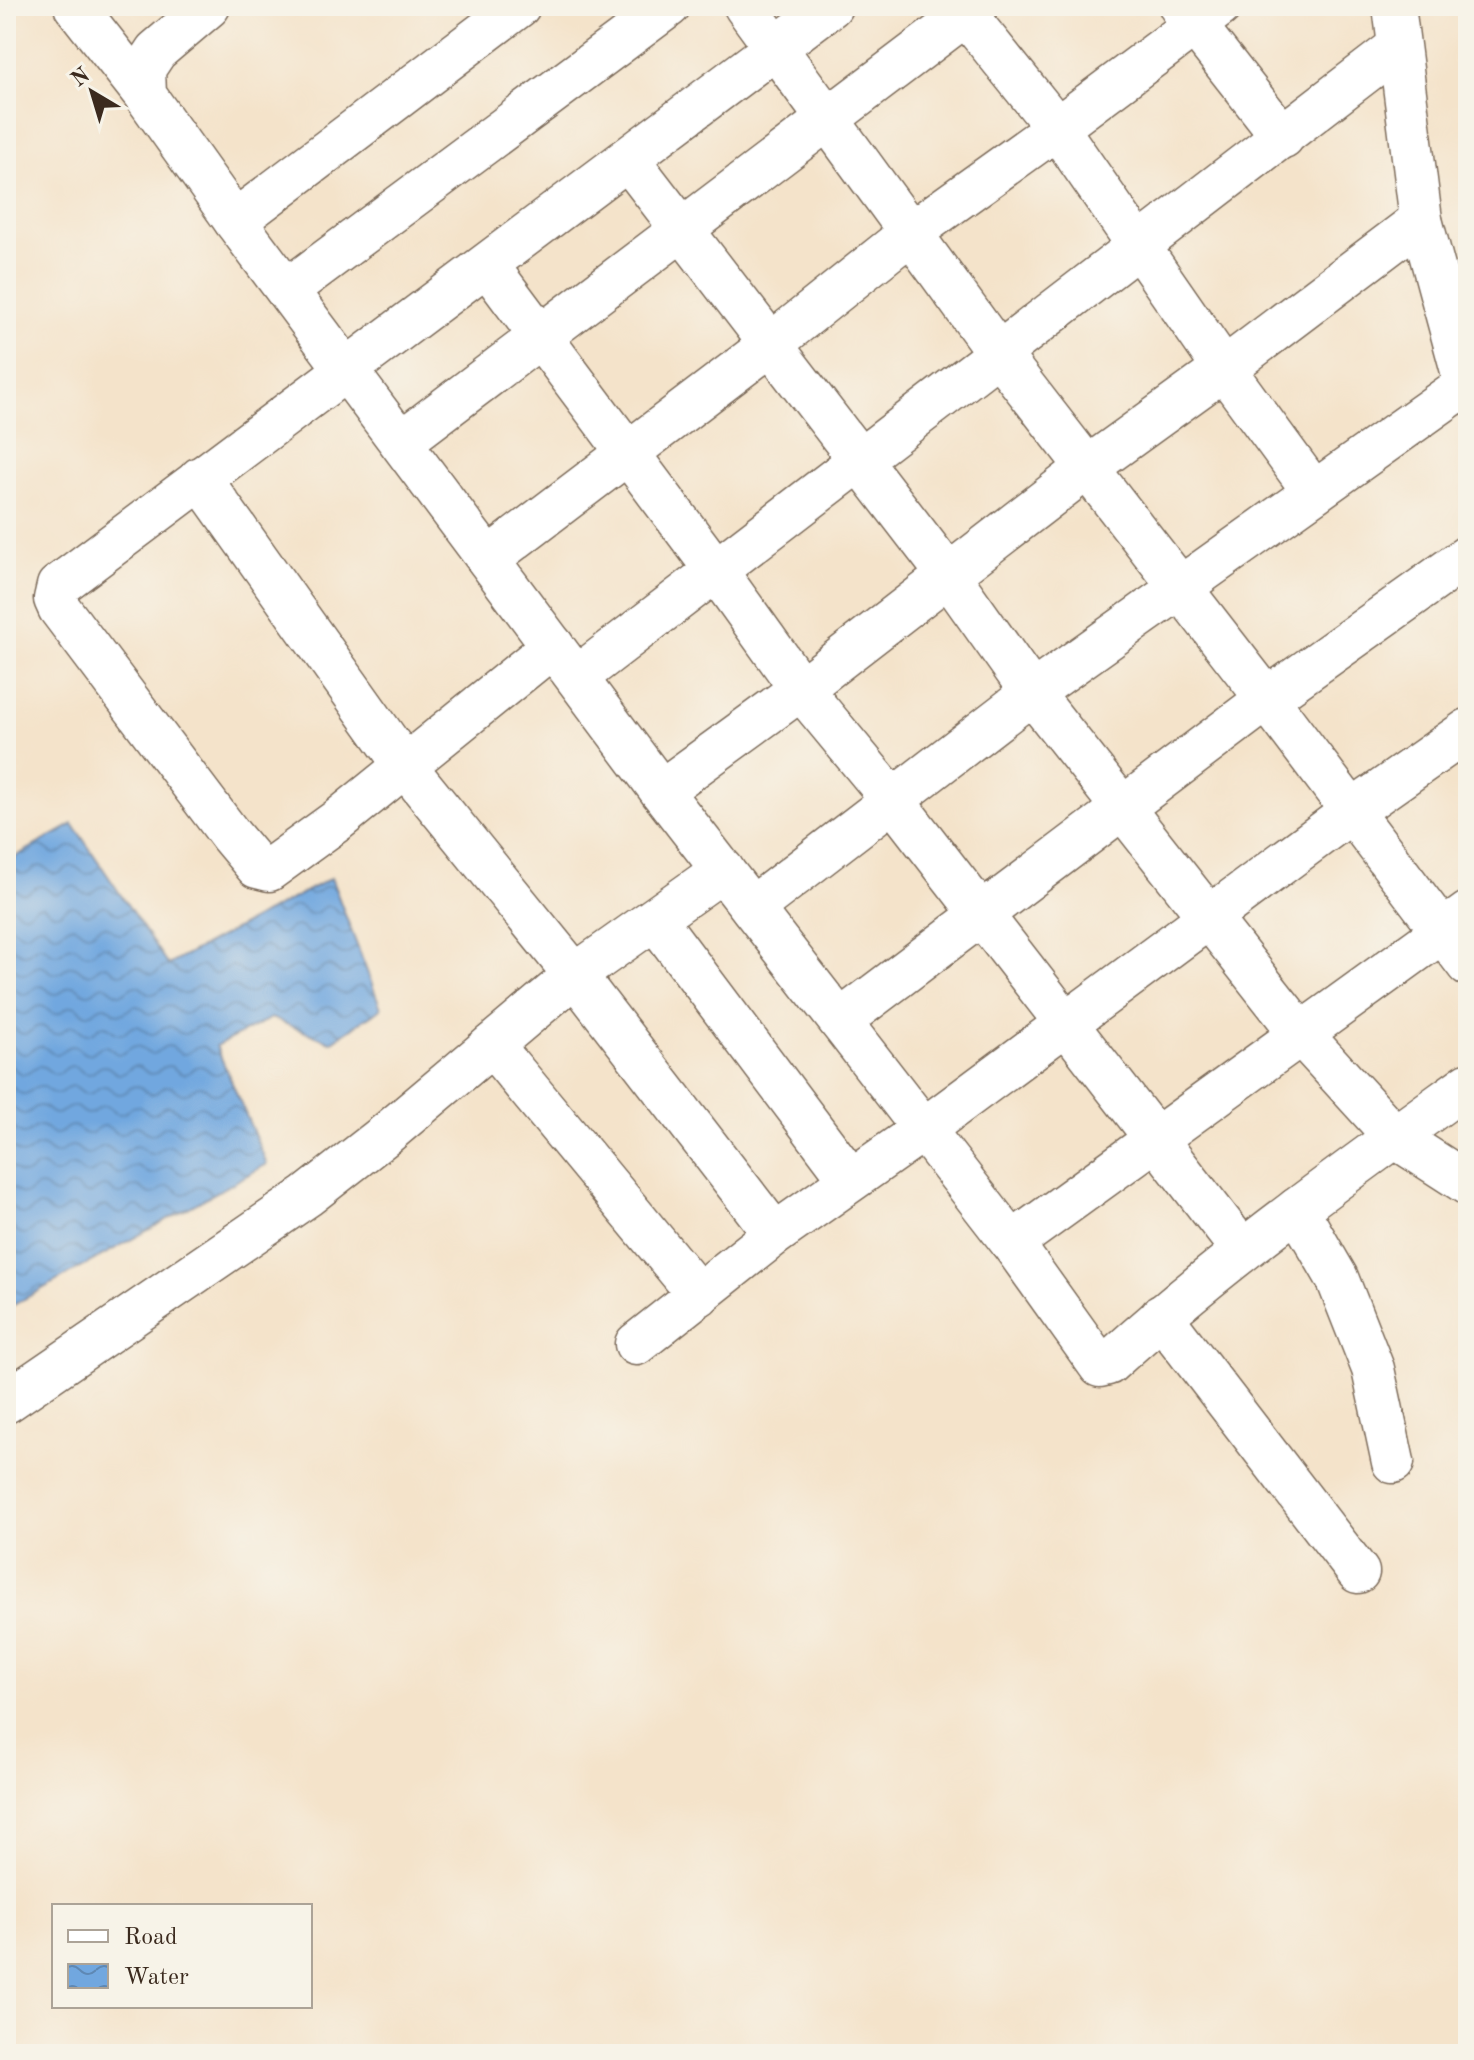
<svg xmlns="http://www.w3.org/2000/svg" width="1474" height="2060" font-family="'Old Standard TT',serif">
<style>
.water{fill:url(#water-waves);stroke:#56687e;stroke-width:2}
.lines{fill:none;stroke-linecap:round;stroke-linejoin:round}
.minor-casing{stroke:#7c6b5a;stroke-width:45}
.minor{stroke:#fff;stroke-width:42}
</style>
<defs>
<pattern id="water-waves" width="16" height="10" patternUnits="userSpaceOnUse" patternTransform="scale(2)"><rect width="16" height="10" fill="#71a7df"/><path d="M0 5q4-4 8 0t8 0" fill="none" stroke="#5e88b4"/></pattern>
</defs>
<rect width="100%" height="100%" fill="#f7f3e8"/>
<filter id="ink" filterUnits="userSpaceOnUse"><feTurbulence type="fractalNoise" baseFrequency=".0125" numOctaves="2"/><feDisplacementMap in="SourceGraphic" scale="16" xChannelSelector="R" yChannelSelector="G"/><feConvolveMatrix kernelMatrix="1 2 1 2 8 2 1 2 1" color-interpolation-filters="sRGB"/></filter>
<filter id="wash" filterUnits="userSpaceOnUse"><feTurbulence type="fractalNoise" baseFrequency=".006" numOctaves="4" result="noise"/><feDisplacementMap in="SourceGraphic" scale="32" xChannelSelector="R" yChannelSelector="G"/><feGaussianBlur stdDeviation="1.8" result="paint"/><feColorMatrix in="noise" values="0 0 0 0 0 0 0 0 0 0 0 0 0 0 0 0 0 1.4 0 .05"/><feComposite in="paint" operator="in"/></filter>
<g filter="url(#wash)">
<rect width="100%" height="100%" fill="#f4e3ca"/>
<polygon class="water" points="73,824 168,965 331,878 381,1008 331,1042 271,1018 216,1046 267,1164 6,1309 6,862"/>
</g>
<g filter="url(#ink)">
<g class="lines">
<defs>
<g id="minor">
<polyline points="75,6 145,95"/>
<path d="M209,6l-53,45 -12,18 1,26 90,126 426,570 351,452 88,123 8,-2c113,-103 237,-191 360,-280"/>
<polyline points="745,6 999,354 1267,699 1468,965"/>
<polyline points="1180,6 1283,137"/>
<polyline points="1394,6 1421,220 1468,393"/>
<polyline points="966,15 1057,128 1224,369 1314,492"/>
<polyline points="628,159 949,576 1032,693 1301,1034 1395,1137 1468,1184"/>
<polyline points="235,221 519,6"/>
<polyline points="487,265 717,572 801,689 892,799 1242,1250"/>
<polyline points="287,290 669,6"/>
<polyline points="401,442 977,6"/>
<polyline points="200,478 405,766 575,975 775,1234"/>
<polyline points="488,559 770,345 909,234 1057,128 1220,6"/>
<polyline points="553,646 338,820 269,870 257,867 231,836 59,608 55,599 58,586 831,6"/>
<polyline points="577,677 1398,47"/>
<polyline points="661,791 801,689 1087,468 1224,369 1421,220"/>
<polyline points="752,908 1032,693 1465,385"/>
<polyline points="655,919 851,1180"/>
<polyline points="840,1021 1267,699 1468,556"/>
<polyline points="492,1045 699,1295"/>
<polyline points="1297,1209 1337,1278 1373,1369 1393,1462"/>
<polyline points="1012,1243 1468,913"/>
<polyline points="1161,1316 1358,1572"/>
<polyline points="636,1344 775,1234 924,1129 1351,812 1468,730"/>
<polyline points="6,1402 307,1196 385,1135 575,975 723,870"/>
</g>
</defs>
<use href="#minor" class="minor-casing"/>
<use href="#minor" class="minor"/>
</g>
</g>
<rect width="1474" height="2060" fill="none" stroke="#f7f3e8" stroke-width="32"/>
<rect x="52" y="1904" width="260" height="104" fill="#f7f3e8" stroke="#aca397" stroke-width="2"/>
<rect x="68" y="1930" width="40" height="12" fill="#ffffff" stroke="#aca397" stroke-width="2"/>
<text x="124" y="1944" font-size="24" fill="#3b2a1e">Road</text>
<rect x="68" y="1964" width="40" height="24" fill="url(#water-waves)" stroke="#aca397" stroke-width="2"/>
<text x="124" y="1984" font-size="24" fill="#3b2a1e">Water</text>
<g transform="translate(92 92) rotate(322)" stroke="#f7f3e8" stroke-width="6" paint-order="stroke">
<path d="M0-6L14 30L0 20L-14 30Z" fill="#3b2a1e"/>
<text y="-12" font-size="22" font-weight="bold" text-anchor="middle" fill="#3b2a1e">N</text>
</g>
</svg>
